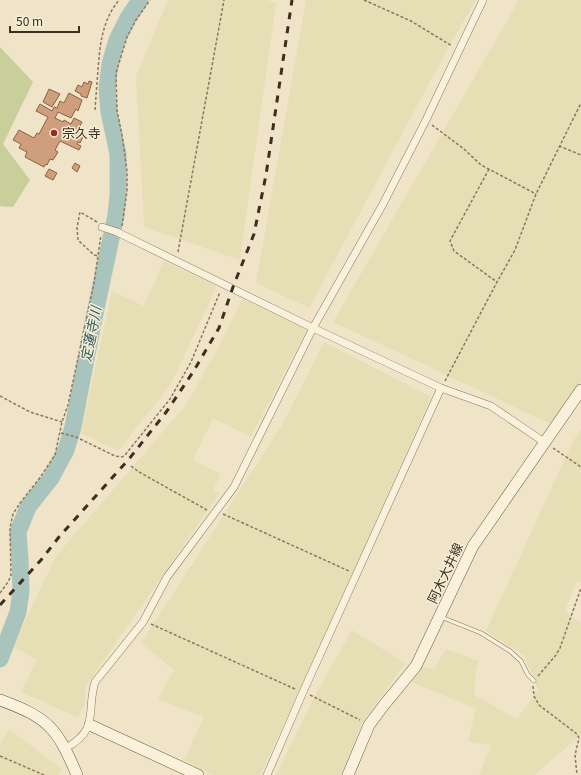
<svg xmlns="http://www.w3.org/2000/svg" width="581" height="775" font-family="Georgia,'Noto Sans JP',serif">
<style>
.farmland{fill:#e6deb5}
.green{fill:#c9cf9b}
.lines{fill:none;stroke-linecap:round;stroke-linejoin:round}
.river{stroke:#a9c4bc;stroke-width:17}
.building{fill:#cf9f7d;stroke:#8d5f41}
.lane-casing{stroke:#8d765c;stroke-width:4.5}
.street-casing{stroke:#8d765c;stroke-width:8}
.secondary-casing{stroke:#6f573f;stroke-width:12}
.path{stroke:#8d765c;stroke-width:1.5;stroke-dasharray:3 2;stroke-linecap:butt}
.lane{stroke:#faf1dc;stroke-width:3.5}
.street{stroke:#faf1dc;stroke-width:7}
.secondary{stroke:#faf1dc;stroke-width:11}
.rail{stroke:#3d2e20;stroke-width:3;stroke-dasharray:7 7;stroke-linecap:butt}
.poi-dot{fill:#9e2a2b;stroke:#f7eed8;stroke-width:1.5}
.labels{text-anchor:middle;stroke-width:3;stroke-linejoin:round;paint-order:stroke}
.poi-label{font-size:13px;fill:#3d2e20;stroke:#f7eed8;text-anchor:start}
.street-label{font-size:13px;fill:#3d2e20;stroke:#f7eed8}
.water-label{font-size:14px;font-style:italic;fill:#2f5d5a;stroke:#f7eed8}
</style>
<rect width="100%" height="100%" fill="#f0e4c8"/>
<g class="farmland">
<polygon points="168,0 267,0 276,3 240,260 144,227 136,76"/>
<polygon points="306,0 476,0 448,48 309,308 256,283"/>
<polygon points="519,0 581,0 581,382 551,424 333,322"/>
<polygon points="164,261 217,286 171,384 118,451 81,433 112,291 144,306"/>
<polygon points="242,299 307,329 251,437 213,418 193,460 221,474 213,490 219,494 86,686 84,706 77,717 21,692 37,660 13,646 56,556 185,406 219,347"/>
<polygon points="324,342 431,397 315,658 260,775 213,775 184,760 204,717 158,699 174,670 141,643 282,425"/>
<polygon points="581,430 581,583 577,581 565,611 581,623 581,735 534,775 479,775 491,745 468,742 476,709 412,682 421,666 434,669 446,649 479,661 476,671 474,695 517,719 538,690 524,655 486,631 573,441"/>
<polygon points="352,630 405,663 362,723 341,775 276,775 318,690"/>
<polygon points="9,729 62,769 59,775 0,775 0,745"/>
</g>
<polygon class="green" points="0,47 33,82 3,144 30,180 13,207 0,206"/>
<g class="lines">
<polyline class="river" points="0,659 18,612 21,591 20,559 18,532 28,507 51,478 66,450 73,427 93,323 116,215 118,195 118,154 109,112 107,88 110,64 117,40 128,18 140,0"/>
</g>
<g class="building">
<polygon points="89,81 92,82 87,98 81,96 81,94 75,91 78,85 82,87 84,82 88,84"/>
<polygon points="49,89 60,94 52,107 43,102"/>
<polygon points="69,93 82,100 78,111 76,109 71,118 58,112 55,118 63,122 64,120 71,124 74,118 82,122 77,132 84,135 80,143 78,142 77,144 81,146 79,150 60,141 55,150 58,152 53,160 50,159 47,165 46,164 44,167 25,157 27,152 19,148 21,144 13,140 19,130 34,138 37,133 39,134 48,117 36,111 40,104 52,111 54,107 57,108 60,101 64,103"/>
<polygon points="75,163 80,166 77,172 72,168"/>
<polygon points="49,169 57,173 53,180 45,176"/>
</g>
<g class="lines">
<defs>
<polyline id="lane" points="441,617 481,633 510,651 521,661 528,675 534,681"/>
<g id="street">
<polyline points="102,227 117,232 313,328 441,388 491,406 544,442"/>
<path d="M66,748c34,-19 20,-36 29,-66l48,-60 24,-45 67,-90 79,-159 70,-124 43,-84 57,-120"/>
<polyline points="267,775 303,692 441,388"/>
</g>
<g id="secondary">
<path d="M0,700c49,18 57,28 77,75"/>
<polyline points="90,725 198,775"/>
<polyline points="348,775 369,725 384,705 416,666 473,546 581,390"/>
</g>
</defs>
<use href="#lane" class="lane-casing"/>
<use href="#street" class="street-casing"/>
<use href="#secondary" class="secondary-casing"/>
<g class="path">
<polyline points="364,0 411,21 452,46"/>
<path d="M95,110c1,-14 2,-27 3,-40 2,-26 4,-49 21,-70"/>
<polyline points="432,125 464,149 481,165 536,194"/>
<polyline points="559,146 581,155"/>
<polyline points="489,169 450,241 454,251 497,282"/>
<polyline points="97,222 80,212 77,228 78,240 94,255 98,256"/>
<polyline points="122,226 127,191 127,171 122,135 117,111 116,73 127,37 136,20 150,0"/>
<polyline points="178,252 224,0"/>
<polyline points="445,381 497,282 515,250 536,194 581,103"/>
<polyline points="0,396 30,412 62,422"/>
<polyline points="61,433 76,437 115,456 122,457 125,455 170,399 191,362 220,292"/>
<polyline points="553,448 581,467"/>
<polyline points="131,466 139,472 207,510"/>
<polyline points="223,514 349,571"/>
<polyline points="0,593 8,582 11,575 10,528 13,514 20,503 39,479 55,455 62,422 68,405 94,283 101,235"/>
<polyline points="151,624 295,689"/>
<polyline points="538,676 556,655 560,648 581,588"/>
<polyline points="533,686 534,696 539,705 577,734 579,738 575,755 577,775"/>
<polyline points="310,695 360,720"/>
<polyline points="0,756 44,775"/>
</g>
<use href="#lane" class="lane"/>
<use href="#street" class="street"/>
<use href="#secondary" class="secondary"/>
<polyline class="rail" points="0,605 41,560 59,537 129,459 167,411 193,372 219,328 233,287 254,234 266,175 292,0"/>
</g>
<circle class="poi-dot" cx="54" cy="133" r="4"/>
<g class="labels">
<g class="poi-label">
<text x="62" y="138">宗久寺</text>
</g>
<g class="street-label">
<text transform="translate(445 573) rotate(-65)" y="5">阿木大井線</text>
</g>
<g class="water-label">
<text transform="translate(91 334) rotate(-79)" y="5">定蓮寺川</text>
</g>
</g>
<path d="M10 26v6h69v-6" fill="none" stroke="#3d2e20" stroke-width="2"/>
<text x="16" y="26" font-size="12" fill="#3d2e20" stroke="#f7eed8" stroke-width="3" paint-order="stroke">50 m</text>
</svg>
